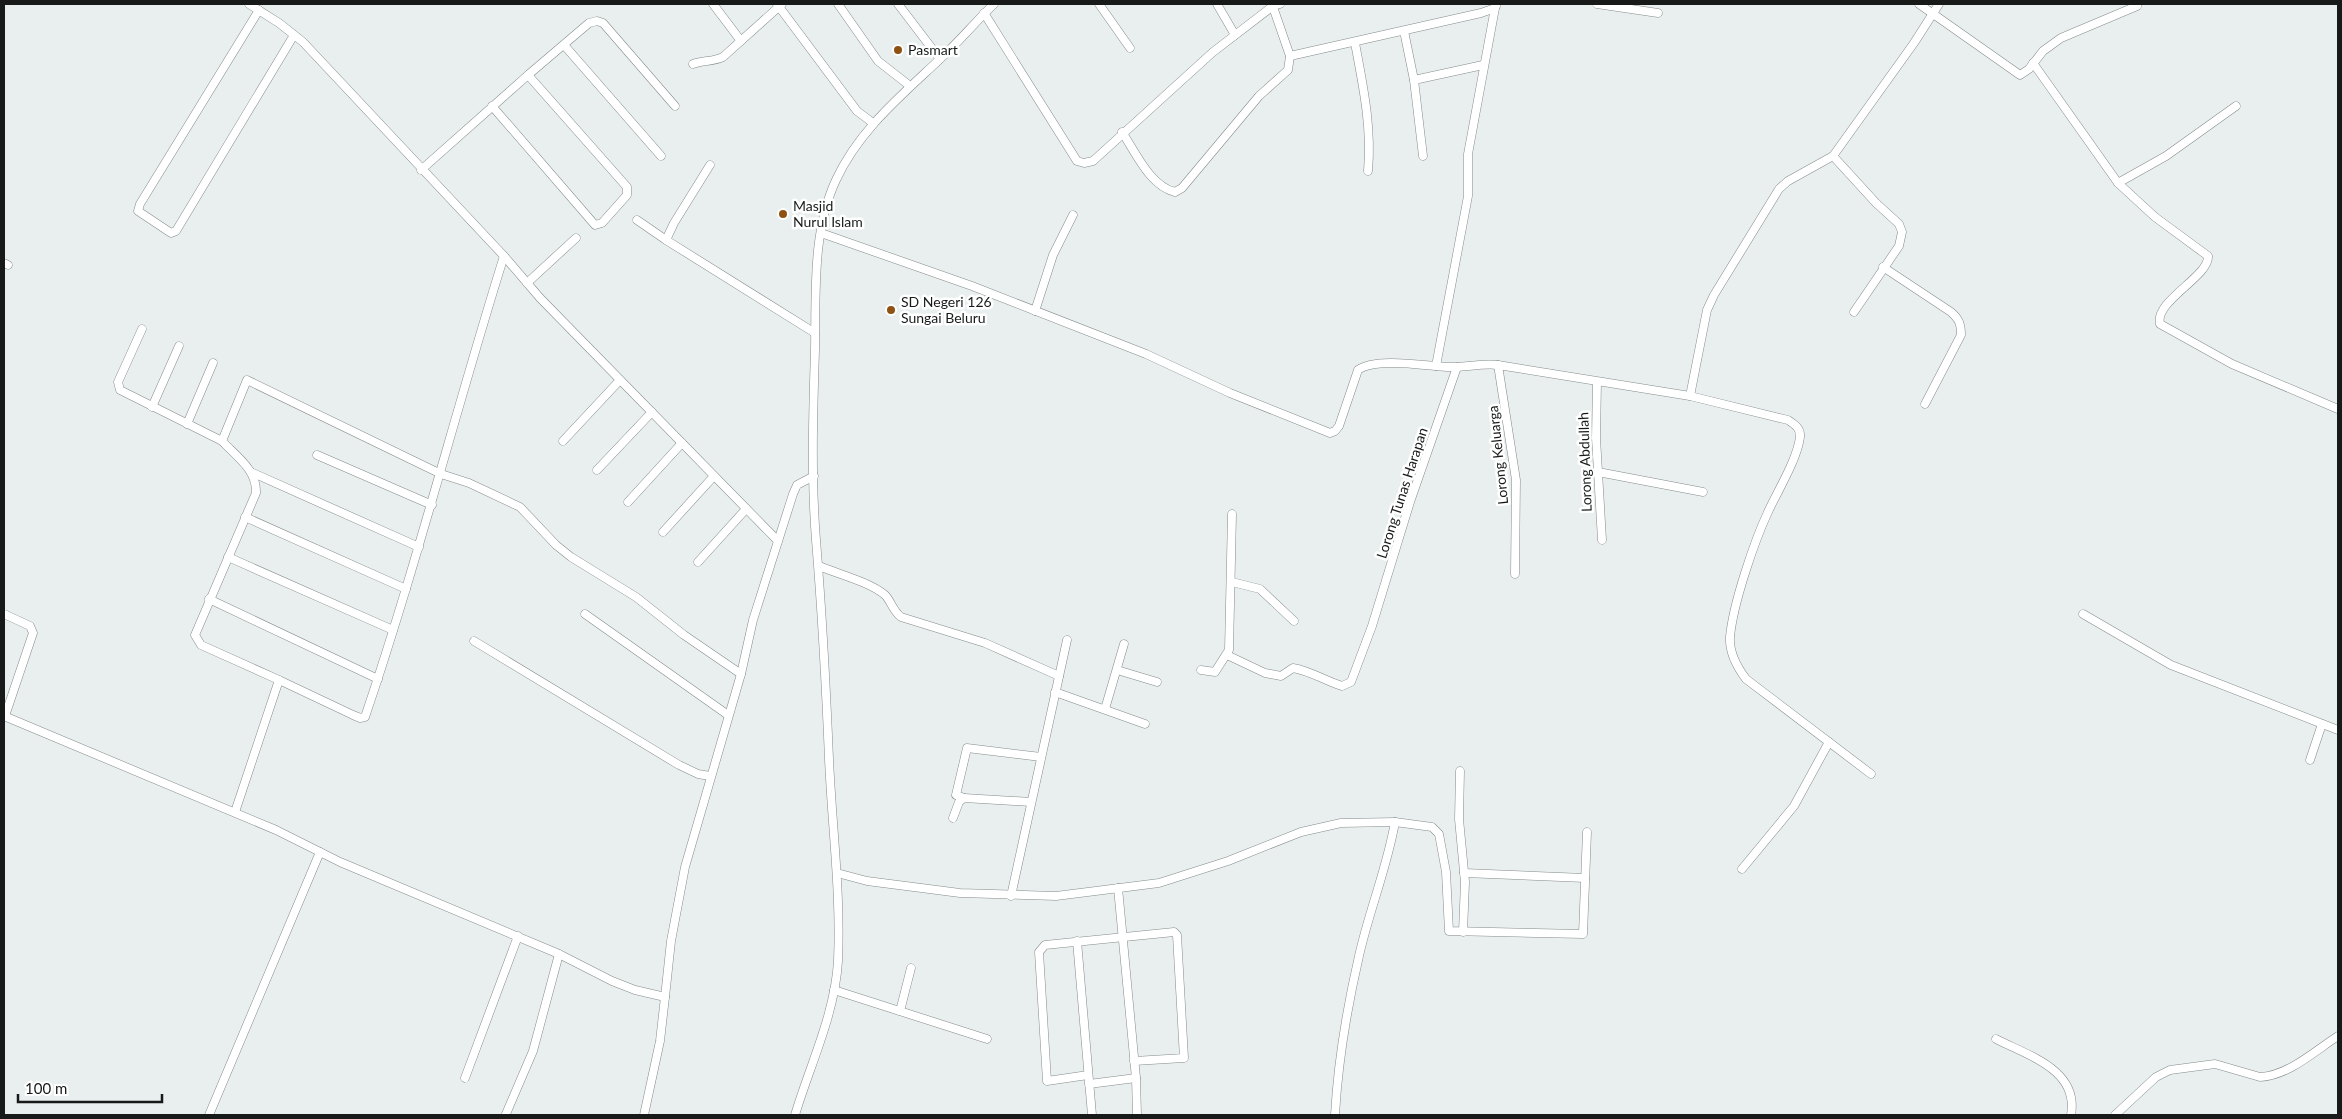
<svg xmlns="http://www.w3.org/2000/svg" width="2342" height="1119" font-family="Lato,sans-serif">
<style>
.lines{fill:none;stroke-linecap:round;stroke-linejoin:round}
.minor-casing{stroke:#858b8b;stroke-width:9}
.minor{stroke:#fff;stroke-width:8}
.poi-dot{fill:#8e5112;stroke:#fff;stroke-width:2}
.labels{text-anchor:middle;stroke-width:5;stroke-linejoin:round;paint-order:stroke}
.poi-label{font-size:14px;fill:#181a1a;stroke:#fff;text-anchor:start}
.street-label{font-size:14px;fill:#181a1a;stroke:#fff}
</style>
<rect width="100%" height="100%" fill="#e8efee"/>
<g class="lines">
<defs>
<g id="minor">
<polyline points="249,4 279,23 303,42 504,256 540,298 778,541"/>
<polyline points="713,4 741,41"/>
<polyline points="777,4 857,111 873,123"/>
<polyline points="838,4 878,61 910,86"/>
<polyline points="898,4 940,59"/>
<polyline points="1099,4 1130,48"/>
<polyline points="1217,4 1235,35"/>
<polyline points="1597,4 1658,13"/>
<polyline points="1919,4 2020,75 2029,69 2043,51 2061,38 2137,6"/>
<polyline points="259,10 140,204 138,211 171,233 176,231 294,35"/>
<polyline points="984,13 1077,161 1084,163 1093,161 1213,52 1273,6 1280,4"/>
<polyline points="1404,31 1414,80 1423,156"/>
<path d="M1355,43c8,43 17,84 13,128"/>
<polyline points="564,45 661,156"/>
<polyline points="1290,56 1481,13 1495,8 1496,6"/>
<path d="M2033,63l85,120 37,34 53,39c2,20 -54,45 -48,68l72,40 106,45"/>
<path d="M693,64c10,-4 20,-2 30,-7l59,-53"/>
<polyline points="528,75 589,23 597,21 603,23 675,106"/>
<polyline points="1414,80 1483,65"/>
<path d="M1122,132c14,21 28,54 53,60l7,-4 77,-92 29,-26 2,-14 -18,-52"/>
<polyline points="710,165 674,223 666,240 815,333"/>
<polyline points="421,170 528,75 627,187 627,195 602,223 595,225 492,106"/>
<polyline points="2118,183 2166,156 2236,106"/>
<polyline points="637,220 666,240"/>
<path d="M821,233l151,53 174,68 84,39 100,40 5,-2 4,-5 19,-56c18,-13 68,-4 89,-3 18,1 34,-4 51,-2l192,31 98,24c6,4 13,8 12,17 -3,23 -22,53 -32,75 -14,30 -35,92 -38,125 -1,16 7,30 16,42l125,95"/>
<polyline points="4,263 8,265"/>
<path d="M1883,267l68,45c8,7 10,12 10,23l-36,69"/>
<polyline points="527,283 576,238"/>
<polyline points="1035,311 1053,255 1073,215"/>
<polyline points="1854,312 1899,246 1902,232 1899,224 1876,203 1833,156 1914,43 1939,4"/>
<polyline points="142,329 118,382 120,390 222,441"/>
<polyline points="1498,365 1516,480 1515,574"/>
<polyline points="1436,366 1468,196 1468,154 1495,8"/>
<polyline points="1597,382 1596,438 1602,540"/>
<polyline points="1690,396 1707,310 1714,295 1779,189 1788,181 1833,156"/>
<polyline points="152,407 179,346"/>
<polyline points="187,424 213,363"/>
<polyline points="563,441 620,380"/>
<polyline points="317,455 432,505"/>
<polyline points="597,470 652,412"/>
<polyline points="1598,472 1703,492"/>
<polyline points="253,473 419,547"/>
<polyline points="628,502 682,443"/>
<polyline points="245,517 406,589"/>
<polyline points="663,532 714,476"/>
<polyline points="228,557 393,630"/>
<polyline points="698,562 746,509"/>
<path d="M819,566c19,8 51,16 66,29 6,6 8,16 16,22l84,26 74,33"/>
<polyline points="1232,582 1260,589 1294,621"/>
<polyline points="209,599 378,679"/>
<polyline points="4,614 30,626 33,633 5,716"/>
<polyline points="585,614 728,715"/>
<polyline points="2083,614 2171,665 2338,730"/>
<polyline points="474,641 679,765 698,774 710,776"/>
<path d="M1227,655l38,18 16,3 12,-8c18,3 32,13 49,18l9,-4 21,-56 38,-124 47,-135"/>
<polyline points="1117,670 1157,682"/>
<polyline points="1201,670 1215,672 1229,650 1232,514"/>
<path d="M279,680l-78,-35 -6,-10 61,-142c1,-23 -19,-36 -34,-52l25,-61 194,94 28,9 51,24 36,38 15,12 65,40 48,38 57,39"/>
<polyline points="1055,692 1145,724"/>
<polyline points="1105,709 1124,644"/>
<polyline points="4,716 276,830 340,862 559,954 612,981 635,990 665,997 671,941 685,867 741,674 753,620 793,494 797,485 814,476"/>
<polyline points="2310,760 2322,724"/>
<polyline points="1460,771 1459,819 1465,882 1463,932"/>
<polyline points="964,798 956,795 967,748 1041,757"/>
<path d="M235,812l44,-132 74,35 7,3 5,-1c52,-153 91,-308 139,-461"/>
<polyline points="953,818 959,802 964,798 1031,802"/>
<polyline points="1742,869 1794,806 1829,742"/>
<polyline points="837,873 867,881 960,893 1056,896 1159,883 1228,861 1301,832 1341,823 1395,822 1432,827 1439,834 1446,872 1449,931 1583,934 1587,832"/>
<polyline points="1464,873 1585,878"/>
<polyline points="1118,888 1136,1078 1137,1115"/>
<polyline points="1011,896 1067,640"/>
<polyline points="1077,941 1092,1115"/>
<polyline points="834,990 987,1039"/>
<polyline points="900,1011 911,968"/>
<path d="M1996,1039c33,17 83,31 75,76"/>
<polyline points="1088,1075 1047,1081 1039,952 1045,945 1174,932 1177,935 1184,1058 1134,1061"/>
<polyline points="465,1078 518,936"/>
<polyline points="1089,1084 1136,1078"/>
<polyline points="506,1114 533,1051 559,954"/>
<polyline points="209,1115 320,852"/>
<polyline points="644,1115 660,1041 665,997"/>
<path d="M795,1115c15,-50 40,-101 43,-154 3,-68 -6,-134 -9,-202 -3,-73 -7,-146 -13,-219 -5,-63 -3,-127 -1,-190 1,-56 -3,-119 21,-170 23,-50 65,-84 104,-121 19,-17 35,-37 54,-55"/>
<path d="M1335,1115c3,-53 12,-107 24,-159 10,-45 28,-88 36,-134"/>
<path d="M2115,1115l41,-38 14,-7 45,-6 45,13c28,-1 56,-27 78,-41"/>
</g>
</defs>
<use href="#minor" class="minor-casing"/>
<use href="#minor" class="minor"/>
</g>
<g class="poi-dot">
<circle cx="898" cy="50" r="5"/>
<circle cx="783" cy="214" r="5"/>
<circle cx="891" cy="310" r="5"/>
</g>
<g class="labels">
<g class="poi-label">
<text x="908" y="55">Pasmart</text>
<text x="793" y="211">Masjid<tspan x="793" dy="16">Nurul Islam</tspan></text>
<text x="901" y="307">SD Negeri 126<tspan x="901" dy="16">Sungai Beluru</tspan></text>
</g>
<g class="street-label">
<text transform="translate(1498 455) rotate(-96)" y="5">Lorong Keluarga</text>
<text transform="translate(1585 462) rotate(-92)" y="5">Lorong Abdullah</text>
<text transform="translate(1402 493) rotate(-72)" y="5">Lorong Tunas Harapan</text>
</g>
</g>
<rect width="2342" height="1119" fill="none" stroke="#181a1a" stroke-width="10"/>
<path d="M18 1094v8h144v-8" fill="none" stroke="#181a1a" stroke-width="2.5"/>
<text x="25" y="1094" font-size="15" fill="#181a1a" stroke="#ffffff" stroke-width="4" paint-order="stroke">100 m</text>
</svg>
